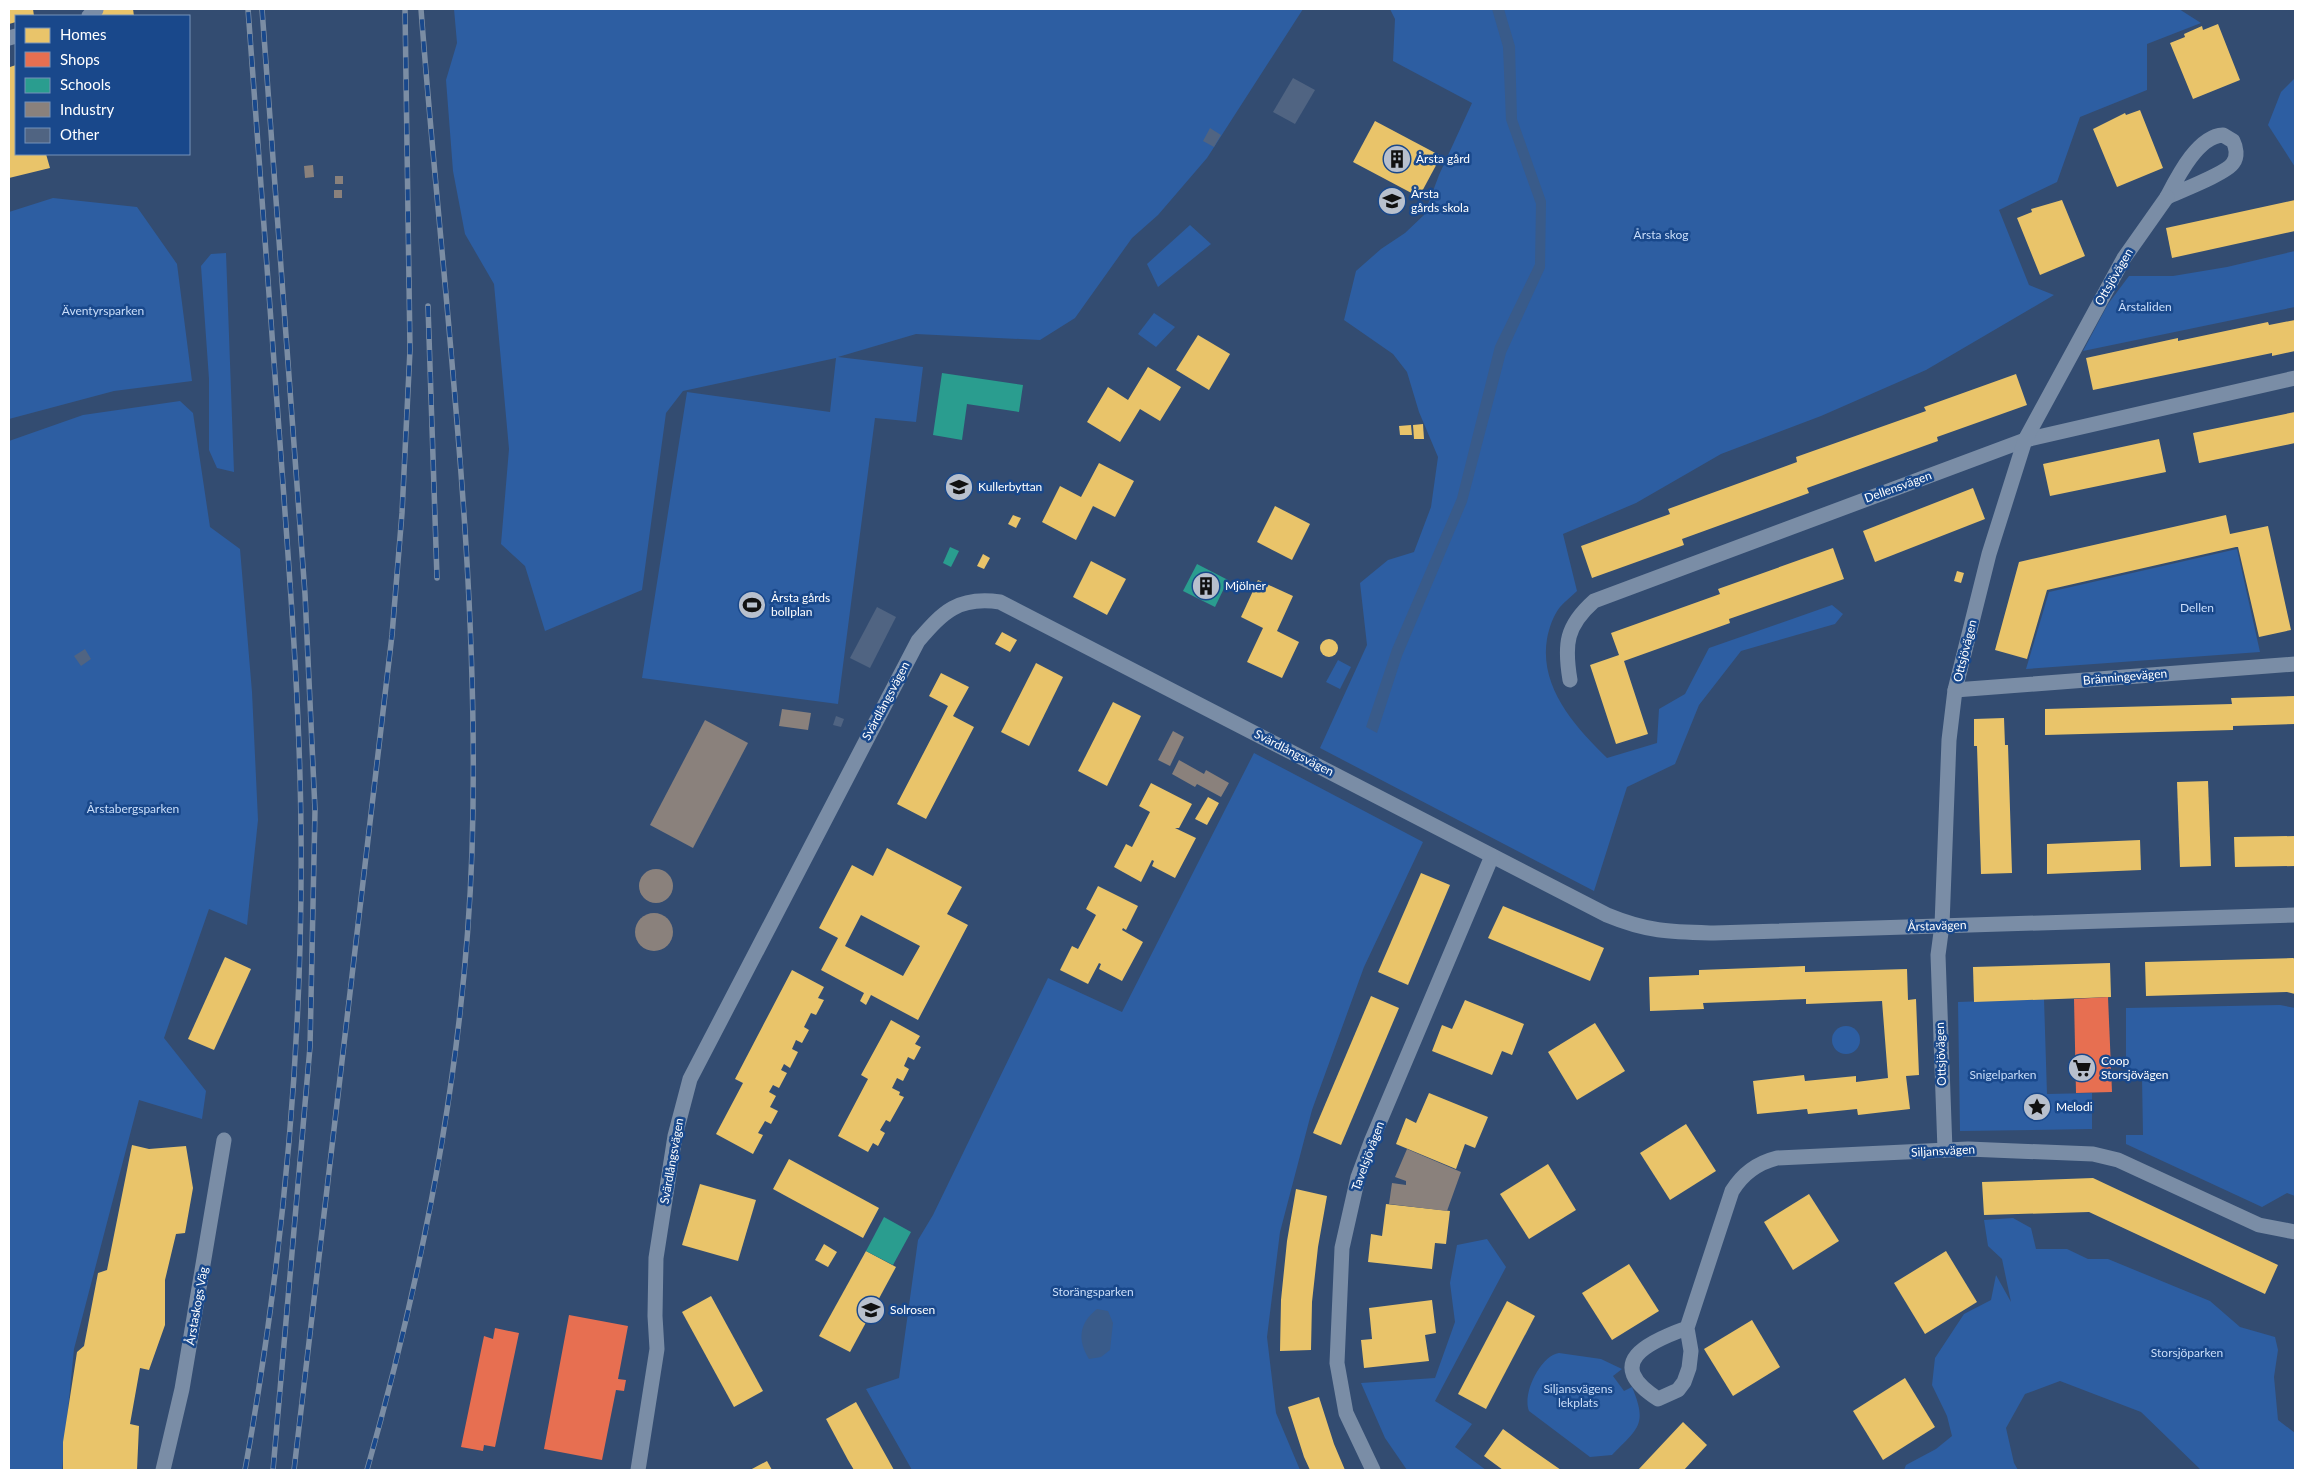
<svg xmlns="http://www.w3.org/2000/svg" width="2304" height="1479" font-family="Lato,sans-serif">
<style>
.green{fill:#2d5ea2}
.water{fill:#395b8a}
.homes{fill:#e9c46a;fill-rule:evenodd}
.shops{fill:#e76f51}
.schools{fill:#2a9d8f}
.industry{fill:#8a817c}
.building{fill:#506482}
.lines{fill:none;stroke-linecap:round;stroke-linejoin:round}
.street{stroke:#7a8da6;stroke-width:15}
.rail-casing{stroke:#7b8da4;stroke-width:5.5}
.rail{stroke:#19488b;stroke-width:4;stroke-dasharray:11;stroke-linecap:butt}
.labels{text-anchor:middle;stroke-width:5;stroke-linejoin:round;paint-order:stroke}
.poi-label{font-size:12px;fill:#fff;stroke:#19488b;text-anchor:start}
.park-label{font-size:12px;fill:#cadefa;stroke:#19488b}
.street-label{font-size:12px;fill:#fff;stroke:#19488b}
</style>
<rect width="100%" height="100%" fill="#334c71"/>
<g class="green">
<polygon points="454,9 1303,9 1207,158 1158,215 1132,238 1075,318 1040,340 916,334 838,357 923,367 916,422 875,418 838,704 642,678 687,392 830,412 836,358 683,391 666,413 642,590 545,631 525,566 501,544 509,449 494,284 465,234 453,171 446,80 457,43"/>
<path d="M1390,9h789l22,14 -54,21v46l-67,27 -23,65 -58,28 30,75 25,10 -128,75 -105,46 -100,38 -85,49 -73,31 14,57c-5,5 -12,10 -17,16 -7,9 -11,21 -13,32 -8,48 28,88 60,119l50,-15 2,-34 26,-15 24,-46 123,-43 11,9 -8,10 -94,27 -42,54 -24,59 -48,23 -33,104 -274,-143 47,-103 -7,-62 28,-23 26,-8 17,-45 7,-50 -19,-45 -12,-40 -14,-18 -49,-34 12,-49 25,-22 24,-16 19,-18 15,-40 33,-72 -79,-42 2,-42z"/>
<polygon points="2295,78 2295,167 2268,125 2281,92"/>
<polygon points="53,198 137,207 177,264 192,381 114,391 9,419 9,212"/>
<polygon points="1190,225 1211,244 1158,287 1147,264"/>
<polygon points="2295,251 2295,307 2083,351 2108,304 2129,276 2173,276 2227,267"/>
<polygon points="226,253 234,472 217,468 209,450 209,379 201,266 211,254"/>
<polygon points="1154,313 1175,327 1156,347 1138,334"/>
<polygon points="180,401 193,413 210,527 240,549 252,692 258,820 247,925 209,909 164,1038 206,1091 202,1119 139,1100 74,1349 62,1470 9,1470 9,441 83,415"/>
<polygon points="2237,549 2260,652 2026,669 2049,592"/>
<polygon points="1338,660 1351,667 1340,689 1326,682"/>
<polygon points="1254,753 1423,842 1364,967 1312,1110 1280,1232 1267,1337 1276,1413 1300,1470 912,1470 866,1389 899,1378 918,1240 933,1215 1048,978 1122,1012"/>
<polygon points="2044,999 2047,1094 2092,1093 2092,1129 1960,1131 1958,1002"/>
<polygon points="2280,1005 2295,1008 2295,1196 2287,1193 2262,1207 2126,1144 2126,1135 2143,1135 2142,1077 2126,1077 2126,1008"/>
<circle cx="1846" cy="1040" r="14"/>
<polygon points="2013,1218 2031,1228 2036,1249 2067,1249 2088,1259 2108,1259 2210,1301 2240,1327 2275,1337 2278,1350 2274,1377 2278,1420 2295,1433 2295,1470 2201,1470 2141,1412 2060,1381 2025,1394 2006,1428 2014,1463 2018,1470 1904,1470 1906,1465 1936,1449 1952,1436 1947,1416 1932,1385 1935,1358 1964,1314 1991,1300 1996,1275 2011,1302 2002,1259 1988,1246 1984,1220"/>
<polygon points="1487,1239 1506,1267 1435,1401 1472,1424 1455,1447 1486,1470 1407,1470 1385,1438 1361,1383 1435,1378 1455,1322 1450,1283 1457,1245"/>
<path d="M1559,1353l42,6 21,10 -9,7 11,15 8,-4c16,38 6,41 -20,68l-22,2 -61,-46c-7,-17 11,-55 30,-58z"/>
</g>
<g class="water">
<polygon points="1492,9 1504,9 1515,46 1517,119 1546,201 1545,268 1506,353 1467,502 1402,656 1377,733 1366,727 1392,649 1457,498 1495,346 1535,264 1536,204 1506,120 1503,47"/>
<path d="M1097,1309l11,2 5,12 -3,27 -9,7 -12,2c-12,-19 -10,-36 8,-50z"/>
</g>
<g class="homes">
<polygon points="9,9 33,9 34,16 16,16 16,22 9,24"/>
<polygon points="96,9 133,9 134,16 97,16"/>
<polygon points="2218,24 2240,80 2193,99 2170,43 2185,37 2184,34 2202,26 2203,30"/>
<polygon points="16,65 16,154 46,154 50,168 9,178 9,70 10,67"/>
<polygon points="2140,110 2163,168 2117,187 2093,129 2125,113 2126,115"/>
<polygon points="1375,121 1441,156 1419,197 1353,162"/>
<polygon points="2062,200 2085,256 2040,275 2017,218 2032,212 2031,209"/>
<polygon points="2295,200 2295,231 2172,258 2166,228"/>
<polygon points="2295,320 2295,351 2272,356 2272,353 2093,390 2086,358 2178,338 2178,341 2268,322 2269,325"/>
<polygon points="1198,335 1230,354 1209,390 1176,370"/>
<polygon points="1148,367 1181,387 1160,421 1140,409 1120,442 1087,422 1108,387 1128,400"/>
<polygon points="2016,374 2027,405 1937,437 1938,441 1807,488 1809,493 1682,539 1684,545 1592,578 1581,546 1670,514 1668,509 1797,462 1796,457 1926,411 1924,407"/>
<polygon points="2295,412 2295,443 2199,463 2193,433"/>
<polygon points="1423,424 1424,439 1414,439 1413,425"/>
<polygon points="1411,425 1412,435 1400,435 1399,426"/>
<polygon points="2159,439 2166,472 2050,496 2043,464"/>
<polygon points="1099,463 1134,481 1115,517 1093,506 1076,540 1042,522 1060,486 1081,497"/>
<polygon points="1973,488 1985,519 1875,562 1863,531"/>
<polygon points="1275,506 1310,524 1292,560 1257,542"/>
<polygon points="1013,515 1021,518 1016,528 1008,524"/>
<polygon points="2226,515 2230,534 2268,526 2291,630 2259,637 2238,547 2236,547 2047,590 2027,659 1995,650 2019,562"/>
<polygon points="1833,548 1844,579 1729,619 1730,623 1624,661 1648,734 1616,744 1590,665 1619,655 1611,633 1720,594 1718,589"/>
<polygon points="983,554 990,558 984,569 977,566"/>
<polygon points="1091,561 1126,579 1107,615 1073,597"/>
<polygon points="1957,571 1964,573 1961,583 1954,581"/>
<polygon points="1258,580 1293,596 1277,631 1299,642 1282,678 1247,662 1263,628 1241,617"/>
<polygon points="1002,632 1017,640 1010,652 995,644"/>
<circle cx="1329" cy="648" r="9"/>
<polygon points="1036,663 1063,677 1029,746 1001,732"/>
<polygon points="941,673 969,687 953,716 974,727 926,819 897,804 948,706 929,696"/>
<polygon points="2295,696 2295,724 2233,726 2233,730 2045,735 2045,709 2232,704 2231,698"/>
<polygon points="1113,702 1141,716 1107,786 1078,771"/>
<polygon points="2004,718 2005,745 2008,745 2012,873 1981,874 1977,746 1974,746 1974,719"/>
<polygon points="2208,781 2211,866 2180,867 2177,782"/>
<polygon points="1151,783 1192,804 1179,828 1175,828 1196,838 1175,878 1152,866 1154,861 1152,860 1141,882 1114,867 1126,844 1132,847 1150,812 1139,806"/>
<polygon points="1208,797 1219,803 1207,825 1195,819"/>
<polygon points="2295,836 2295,866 2235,867 2234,837"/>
<polygon points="2140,840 2141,870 2047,874 2047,844"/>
<path d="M887,848l75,39 -15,27 21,11 -50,95 -47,-25 -5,10 -6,-4 4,-8 -43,-23 17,-32 -19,-10 33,-63 21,11zM861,915l59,31 -17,30 -58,-30z"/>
<polygon points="1421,873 1450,885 1408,985 1378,972"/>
<polygon points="1098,886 1138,906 1126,930 1123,928 1122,930 1143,942 1122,981 1099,969 1101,964 1099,963 1088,984 1060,970 1072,946 1078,949 1096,915 1086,909"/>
<polygon points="1503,906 1604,948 1590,981 1488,938"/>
<polygon points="225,957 251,969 214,1050 188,1039"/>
<polygon points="2293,958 2295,959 2295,994 2287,992 2146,996 2145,962"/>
<polygon points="2110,963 2111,997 1974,1002 1973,967"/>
<polygon points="1805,966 1805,972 1907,969 1908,1000 1916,999 1919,1075 1906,1076 1910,1109 1858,1115 1857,1109 1808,1114 1807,1109 1757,1114 1753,1081 1804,1075 1805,1081 1856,1076 1856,1082 1888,1078 1882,1001 1806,1004 1806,999 1703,1003 1704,1009 1650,1011 1649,977 1699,975 1699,970"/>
<polygon points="792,970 824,987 818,998 824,1000 816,1015 811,1013 804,1027 809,1030 802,1043 796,1040 792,1049 798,1052 790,1068 784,1064 781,1070 787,1073 779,1088 773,1085 769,1092 776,1096 770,1107 778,1111 771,1124 765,1121 758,1133 763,1135 753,1154 716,1134 743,1083 735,1079"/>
<polygon points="1371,996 1399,1008 1341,1145 1313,1133"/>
<polygon points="1465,1000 1524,1024 1512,1055 1502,1051 1492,1075 1432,1051 1442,1025 1452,1029"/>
<polygon points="891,1020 920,1036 915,1044 921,1047 914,1060 908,1057 904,1066 909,1069 903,1081 897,1078 892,1088 900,1092 899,1095 904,1097 890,1122 886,1120 880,1130 885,1133 878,1146 873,1143 868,1152 838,1136 868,1079 861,1075"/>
<polygon points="1595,1023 1625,1071 1577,1100 1548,1052"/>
<polygon points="1429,1093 1488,1117 1475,1148 1465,1144 1456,1169 1396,1144 1406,1118 1416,1123"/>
<polygon points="1686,1124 1716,1171 1670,1200 1640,1153"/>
<polygon points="132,1145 149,1149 186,1146 193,1188 185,1233 176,1234 165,1280 165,1325 149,1370 140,1368 130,1424 139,1426 137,1470 63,1470 63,1442 77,1352 84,1346 98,1273 107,1270"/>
<polygon points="789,1159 879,1208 863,1238 773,1189"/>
<polygon points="1548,1164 1576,1210 1529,1239 1500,1194"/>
<polygon points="2093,1178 2278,1265 2265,1294 2089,1212 1984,1215 1982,1182"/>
<polygon points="700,1184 756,1200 738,1261 682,1245"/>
<polygon points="1296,1189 1327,1196 1318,1247 1312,1302 1311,1350 1280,1351 1281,1300 1287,1241"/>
<polygon points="1809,1194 1839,1241 1793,1270 1764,1222"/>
<polygon points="1386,1204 1450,1211 1446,1244 1435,1243 1432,1269 1368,1262 1371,1234 1382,1236"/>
<polygon points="824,1244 837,1252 828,1267 815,1260"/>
<polygon points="866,1251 896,1267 850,1352 819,1336"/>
<polygon points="1946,1251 1977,1302 1925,1334 1894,1283"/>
<polygon points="1629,1264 1659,1311 1612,1340 1582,1293"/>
<polygon points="711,1296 763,1391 734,1407 682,1312"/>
<polygon points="1432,1300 1436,1333 1425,1335 1429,1361 1364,1368 1361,1340 1372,1339 1369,1308"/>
<polygon points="1507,1301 1535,1316 1486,1409 1458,1394"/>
<polygon points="1752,1320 1780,1367 1733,1396 1704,1349"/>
<polygon points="1905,1378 1935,1427 1883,1460 1853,1411"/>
<polygon points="1319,1397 1334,1444 1345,1470 1310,1470 1304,1457 1288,1407"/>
<polygon points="856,1402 894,1470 854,1470 848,1460 826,1419"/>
<polygon points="1683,1422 1707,1445 1684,1470 1638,1470"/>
<polygon points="1503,1429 1525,1445 1561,1470 1503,1470 1484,1456"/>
<polygon points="767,1461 772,1470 750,1470"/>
</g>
<g class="shops">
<polygon points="2108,997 2112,1092 2076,1093 2074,999"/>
<polygon points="569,1315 628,1326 618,1379 626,1380 624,1391 616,1390 602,1460 544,1449"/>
<polygon points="495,1328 519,1333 495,1447 484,1445 483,1451 461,1447 484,1336 493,1339"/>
</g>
<g class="schools">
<polygon points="942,373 1023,385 1019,412 967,404 962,440 933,435"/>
<polygon points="950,547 959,551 951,567 943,563"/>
<polygon points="1197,564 1228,580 1215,607 1183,591"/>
<polygon points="884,1217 911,1232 893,1265 866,1251"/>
</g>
<g class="industry">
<polygon points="313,165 314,177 305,178 304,166"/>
<rect x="335" y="176" width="8" height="8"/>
<rect x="334" y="190" width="8" height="8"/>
<polygon points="782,709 811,713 808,730 779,726"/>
<polygon points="705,720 748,743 693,848 650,825"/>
<polygon points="1173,731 1184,737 1170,766 1158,760"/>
<polygon points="1179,760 1204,774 1206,770 1229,783 1221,797 1197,784 1195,787 1172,774"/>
<circle cx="656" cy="886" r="17"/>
<circle cx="654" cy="932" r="19"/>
<polygon points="1407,1149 1461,1172 1447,1211 1389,1204 1392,1183 1406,1185 1406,1181 1395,1177"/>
</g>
<g class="building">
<polygon points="1293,78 1315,90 1295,124 1273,112"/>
<polygon points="1210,128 1221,135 1214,147 1203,141"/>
<polygon points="877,607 896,617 870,668 850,658"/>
<polygon points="85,649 91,659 81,666 74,656"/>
<polygon points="836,716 844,719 841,727 833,725"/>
</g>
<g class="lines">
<g class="street">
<polyline points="89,16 96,10"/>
<polyline points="9,38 16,36"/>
<path d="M2223,135l10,6c3,6 5,15 0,22 -6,10 -53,28 -66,34 11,-21 31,-61 56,-62z"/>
<path d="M1570,680c-6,-36 -4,-54 24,-79l431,-161 270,-62"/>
<polyline points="1955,690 2295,664"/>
<polyline points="1945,1150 1938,955 1942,925 1949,740 1955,690 1989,554 2025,440 2124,258 2167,197"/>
<path d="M1687,1328c-39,14 -85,35 -29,71l20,-9 6,-8 5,-14 2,-17 -4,-23 45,-137c11,-18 25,-28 45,-33l191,-9 125,5 25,6 141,65 36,7"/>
<polyline points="163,1470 182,1389 224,1140"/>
<path d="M638,1470l19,-121 -2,-33 1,-58 19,-122 15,-57 228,-438c25,-29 40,-45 82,-39l607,313c41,17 64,17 107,18l581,-18"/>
<polyline points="1373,1470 1346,1413 1337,1363 1342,1248 1358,1177 1371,1142 1492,856"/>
</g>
<defs>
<g id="rail">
<polyline points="262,9 305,594 315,810 310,1047 273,1470"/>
<polyline points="428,306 437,578"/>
<path d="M245,1470c38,-210 58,-424 56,-638 -1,-125 -11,-250 -20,-375 -11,-149 -22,-299 -33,-448"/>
<polyline points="294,1470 392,635 402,513 410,350 405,9"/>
<path d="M367,1470c57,-201 98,-409 105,-619 9,-281 -30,-562 -51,-842"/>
</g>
</defs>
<use href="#rail" class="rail-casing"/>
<use href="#rail" class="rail"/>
</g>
<defs>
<symbol id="building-disc" viewBox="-11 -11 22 22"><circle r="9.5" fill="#b8c0cd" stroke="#19488b"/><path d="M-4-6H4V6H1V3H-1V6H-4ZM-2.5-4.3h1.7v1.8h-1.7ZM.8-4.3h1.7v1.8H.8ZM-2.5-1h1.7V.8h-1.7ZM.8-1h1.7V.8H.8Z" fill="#111"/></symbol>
<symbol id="school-disc" viewBox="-11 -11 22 22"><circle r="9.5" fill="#b8c0cd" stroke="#19488b"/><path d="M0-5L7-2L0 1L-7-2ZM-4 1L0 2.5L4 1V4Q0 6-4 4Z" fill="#111"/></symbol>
<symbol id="stadium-disc" viewBox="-11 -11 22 22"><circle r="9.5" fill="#b8c0cd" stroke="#19488b"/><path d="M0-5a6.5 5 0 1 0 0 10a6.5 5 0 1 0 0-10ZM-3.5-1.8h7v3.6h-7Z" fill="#111"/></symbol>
<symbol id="supermarket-disc" viewBox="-11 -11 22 22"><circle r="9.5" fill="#b8c0cd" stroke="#19488b"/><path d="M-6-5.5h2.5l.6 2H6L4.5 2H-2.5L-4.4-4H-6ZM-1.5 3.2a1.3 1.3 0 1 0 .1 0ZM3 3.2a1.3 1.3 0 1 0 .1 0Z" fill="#111"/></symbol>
<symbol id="sight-disc" viewBox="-11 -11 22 22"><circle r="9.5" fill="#b8c0cd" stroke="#19488b"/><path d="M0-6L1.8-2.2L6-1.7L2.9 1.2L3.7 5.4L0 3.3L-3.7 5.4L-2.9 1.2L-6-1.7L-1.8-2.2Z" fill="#111"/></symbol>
</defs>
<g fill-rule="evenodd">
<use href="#building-disc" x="1381" y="143" width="32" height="32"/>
<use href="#school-disc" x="1376" y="185" width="32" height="32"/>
<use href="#school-disc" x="943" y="471" width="32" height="32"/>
<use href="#building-disc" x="1190" y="570" width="32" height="32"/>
<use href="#stadium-disc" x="736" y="589" width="32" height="32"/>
<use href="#supermarket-disc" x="2066" y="1052" width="32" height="32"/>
<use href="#sight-disc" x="2021" y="1091" width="32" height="32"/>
<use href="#school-disc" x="855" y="1294" width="32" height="32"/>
</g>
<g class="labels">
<g class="poi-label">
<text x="1416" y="163">Årsta gård</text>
<text x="1411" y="198">Årsta<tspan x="1411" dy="14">gårds skola</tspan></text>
<text x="978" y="491">Kullerbyttan</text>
<text x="1225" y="590">Mjölner</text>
<text x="771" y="602">Årsta gårds<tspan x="771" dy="14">bollplan</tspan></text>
<text x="2101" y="1065">Coop<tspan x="2101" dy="14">Storsjövägen</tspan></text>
<text x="2056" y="1111">Melodi</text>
<text x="890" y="1314">Solrosen</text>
</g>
<g class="park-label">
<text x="1661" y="239">Årsta skog</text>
<text x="2145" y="311">Årstaliden</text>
<text x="103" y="315">Äventyrsparken</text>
<text x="2197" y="612">Dellen</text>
<text x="133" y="813">Årstabergsparken</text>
<text x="2003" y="1079">Snigelparken</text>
<text x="1093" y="1296">Storängsparken</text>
<text x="2187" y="1357">Storsjöparken</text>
<text x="1578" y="1393">Siljansvägens<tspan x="1578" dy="14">lekplats</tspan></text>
</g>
<g class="street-label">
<text transform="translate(2114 277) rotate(-60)" y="4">Ottsjövägen</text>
<text transform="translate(1898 487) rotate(-20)" y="4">Dellensvägen</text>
<text transform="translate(1965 651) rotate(-76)" y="4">Ottsjövägen</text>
<text transform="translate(2125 677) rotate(-5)" y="4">Bränningevägen</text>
<text transform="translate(886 701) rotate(-62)" y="4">Svärdlångsvägen</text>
<text transform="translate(1294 753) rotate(27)" y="4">Svärdlångsvägen</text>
<text transform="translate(1937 926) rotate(-2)" y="4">Årstavägen</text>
<text transform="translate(1941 1054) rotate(-92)" y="4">Ottsjövägen</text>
<text transform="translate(1943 1151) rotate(-3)" y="4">Siljansvägen</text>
<text transform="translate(1368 1156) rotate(-70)" y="4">Tavelsjövägen</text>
<text transform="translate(672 1161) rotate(-80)" y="4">Svärdlångsvägen</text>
<text transform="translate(197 1306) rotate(-80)" y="4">Årstaskogs Väg</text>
</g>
</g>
<rect width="2304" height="1479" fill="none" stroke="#ffffff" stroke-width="20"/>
<rect x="15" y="15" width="175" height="140" fill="#19488b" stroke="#7591b9"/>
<rect x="25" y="28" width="25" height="15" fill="#e9c46a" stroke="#7591b9"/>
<text x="60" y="40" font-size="15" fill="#ffffff">Homes</text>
<rect x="25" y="52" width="25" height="15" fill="#e76f51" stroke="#7591b9"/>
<text x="60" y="65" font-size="15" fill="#ffffff">Shops</text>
<rect x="25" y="78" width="25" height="15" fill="#2a9d8f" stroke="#7591b9"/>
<text x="60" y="90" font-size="15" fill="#ffffff">Schools</text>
<rect x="25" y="102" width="25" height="15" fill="#8a817c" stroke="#7591b9"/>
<text x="60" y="115" font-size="15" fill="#ffffff">Industry</text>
<rect x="25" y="128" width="25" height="15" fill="#506482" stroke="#7591b9"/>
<text x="60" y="140" font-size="15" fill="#ffffff">Other</text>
</svg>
